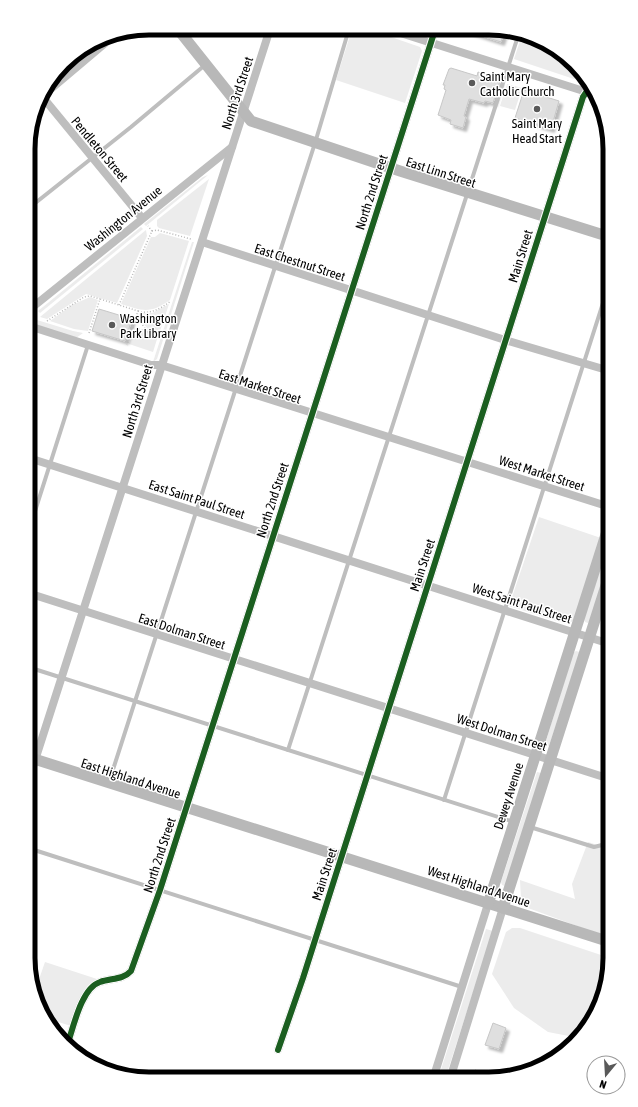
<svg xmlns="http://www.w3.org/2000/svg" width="638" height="1107" font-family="'Asap Condensed',sans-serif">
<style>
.green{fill:#ececec}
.building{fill:#dfdfdf;stroke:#c7c7c7;filter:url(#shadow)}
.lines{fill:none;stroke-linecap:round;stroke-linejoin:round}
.path{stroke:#b9b9b9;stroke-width:1.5;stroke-dasharray:1 2;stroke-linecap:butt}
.lane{stroke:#bebebe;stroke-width:4}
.street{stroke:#bebebe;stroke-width:8}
.secondary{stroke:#b8b8b8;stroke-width:11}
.cycleway-casing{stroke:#fff;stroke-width:8}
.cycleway{stroke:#1b5e20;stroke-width:6}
.poi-dot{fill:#595959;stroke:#fff;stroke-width:1.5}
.labels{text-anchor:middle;stroke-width:3;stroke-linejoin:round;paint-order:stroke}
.poi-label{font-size:13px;fill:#000;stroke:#fff;text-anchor:start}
.street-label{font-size:13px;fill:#000;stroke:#fff}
.rim{fill:none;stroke:#000;stroke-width:5}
</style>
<defs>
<filter id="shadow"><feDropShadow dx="3.5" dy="3.5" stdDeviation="1" flood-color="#0004"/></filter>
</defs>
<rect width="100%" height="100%" fill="#fff"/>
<g class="green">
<polygon points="352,29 368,29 420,47 422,51 405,103 336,80"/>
<polygon points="522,35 569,58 581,77 580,81 514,59"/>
<polygon points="507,84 522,88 515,110 500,106"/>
<polygon points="208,175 146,226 144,224 203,177"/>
<polygon points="209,179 190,236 159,228 157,226 157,220"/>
<polygon points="141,227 143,229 40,313 38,311"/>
<polygon points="146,230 147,236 117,303 86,294 47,319 40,317"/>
<path d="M160,233l29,8 -19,59c-20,14 -27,11 -49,4l30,-67h4z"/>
<polygon points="192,242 194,242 157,359 153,362"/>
<polygon points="90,297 98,300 88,331 74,329 50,321 72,305"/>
<polygon points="169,304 159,334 149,330 138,318 139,313 152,313"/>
<polygon points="37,320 73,331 83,333 76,338 33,324"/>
<polygon points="134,329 158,336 153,352 129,344"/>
<polygon points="539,517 601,538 574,620 570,623 563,623 509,606"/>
<polygon points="610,539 610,559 590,621 588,623 585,622 584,619"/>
<polygon points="576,651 580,652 549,746 546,745 546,741 573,653"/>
<polygon points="537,772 541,773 505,886 502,885 501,882"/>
<polygon points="588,842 610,849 610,938 528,908 521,899 520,880 575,899 572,884"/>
<path d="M512,928h8l90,30c0,27 -11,60 -31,80l-31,-6 -34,-24 -22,-34 14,-42z"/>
<polygon points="486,929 493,931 445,1079 438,1079"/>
<path d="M45,962l52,17c-18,8 -20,30 -26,47l-22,-7 -15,-22 -1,-9h3z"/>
</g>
<g class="building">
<polygon points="471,30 505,30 501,42 470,32"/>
<polygon points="451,68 477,76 478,72 492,77 492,79 500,81 493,103 485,101 484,103 469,99 464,116 466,117 463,128 450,124 451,120 438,115 446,90 444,89 445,85 443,85 449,69"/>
<polygon points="524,90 559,101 551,129 515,118"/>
<polygon points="99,309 132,319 125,341 92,331"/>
<polygon points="493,1023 506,1028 499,1049 485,1045"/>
<polygon points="475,1070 499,1077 472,1079"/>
</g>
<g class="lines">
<g class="path">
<polyline points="152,231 157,230 191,239"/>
<polyline points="119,305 152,231 148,226"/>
<path d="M138,311c13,4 23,-3 33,-10"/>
<polyline points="137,318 148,332"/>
<polyline points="47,321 84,297 90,296 100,299"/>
<polyline points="133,327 160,336"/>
<polyline points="89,333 100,299 138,311 127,345"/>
</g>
<g class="lane">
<polyline points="29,208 131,127 205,65"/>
<polyline points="29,530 88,345"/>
<polyline points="28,667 514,822"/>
<polyline points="288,750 519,33"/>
<polyline points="109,782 315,143 349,29"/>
<polyline points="444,800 610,281"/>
<polyline points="530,827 594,847 602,845 610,833"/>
<polyline points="28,848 462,987"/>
</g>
<g class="street">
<polyline points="391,30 593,94"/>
<polyline points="41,95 142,218"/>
<polyline points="39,99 116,34"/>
<polyline points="202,242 505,340 610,371"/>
<polyline points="29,310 232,147"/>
<polyline points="29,326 151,365 161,365 610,507"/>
<polyline points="29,458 610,644"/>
<polyline points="28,593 610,779"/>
<polyline points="28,782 270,29"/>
<path d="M67,1046c6,-17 14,-58 33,-64 11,-4 23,-2 31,-11l29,-81 275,-860"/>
<polyline points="278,1050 303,978 583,97 589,88"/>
<polyline points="433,1079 488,904"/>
<polyline points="450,1079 503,908"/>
</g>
<g class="secondary">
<polyline points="177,28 251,121 400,171 610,237"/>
<polyline points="28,757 610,942"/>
<polyline points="488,904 610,522"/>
<polyline points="503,908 610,573"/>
</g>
<defs>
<g id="cycleway">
<path d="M67,1046c6,-17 14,-58 33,-64 11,-4 23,-2 31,-11l29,-81 275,-860"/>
<polyline points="278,1050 303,978 583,97 589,88"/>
</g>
</defs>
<use href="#cycleway" class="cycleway-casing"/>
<use href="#cycleway" class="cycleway"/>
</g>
<g class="poi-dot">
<circle cx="472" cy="83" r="4"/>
<circle cx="537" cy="109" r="4"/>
<circle cx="112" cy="325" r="4"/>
</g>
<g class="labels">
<g class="poi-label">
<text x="480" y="81">Saint Mary<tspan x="480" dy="15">Catholic Church</tspan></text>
<text x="537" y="128" text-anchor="middle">Saint Mary<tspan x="537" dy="15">Head Start</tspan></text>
<text x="120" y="323">Washington<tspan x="120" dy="15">Park Library</tspan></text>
</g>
<g class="street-label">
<text transform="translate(237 93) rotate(-72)" y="5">North 3rd Street</text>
<text transform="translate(100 149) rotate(50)" y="5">Pendleton Street</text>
<text transform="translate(441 172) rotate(18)" y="5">East Linn Street</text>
<text transform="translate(371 192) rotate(-72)" y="5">North 2nd Street</text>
<text transform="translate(123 218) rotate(-39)" y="5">Washington Avenue</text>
<text transform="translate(520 256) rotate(-73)" y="5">Main Street</text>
<text transform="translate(300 262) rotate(18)" y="5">East Chestnut Street</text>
<text transform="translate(260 386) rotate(18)" y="5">East Market Street</text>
<text transform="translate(137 401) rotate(-73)" y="5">North 3rd Street</text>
<text transform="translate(542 473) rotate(18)" y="5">West Market Street</text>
<text transform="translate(197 499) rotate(18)" y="5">East Saint Paul Street</text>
<text transform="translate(272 500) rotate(-72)" y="5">North 2nd Street</text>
<text transform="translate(422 565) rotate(-72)" y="5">Main Street</text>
<text transform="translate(522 603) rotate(18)" y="5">West Saint Paul Street</text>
<text transform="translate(182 631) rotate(18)" y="5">East Dolman Street</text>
<text transform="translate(502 732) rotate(18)" y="5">West Dolman Street</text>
<text transform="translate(131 778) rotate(18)" y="5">East Highland Avenue</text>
<text transform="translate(508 796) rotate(-72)" y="5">Dewey Avenue</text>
<text transform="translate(159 855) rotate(-72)" y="5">North 2nd Street</text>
<text transform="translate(324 874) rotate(-72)" y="5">Main Street</text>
<text transform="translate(479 886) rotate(18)" y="5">West Highland Avenue</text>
</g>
</g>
<path d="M0 0H638V1107H0ZM149 35H489A114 114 0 0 1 603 149V958A114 114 0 0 1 489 1072H149A114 114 0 0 1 35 958V149A114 114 0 0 1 149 35Z" fill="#fff" fill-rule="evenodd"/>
<path class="rim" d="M149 35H489A114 114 0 0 1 603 149V958A114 114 0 0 1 489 1072H149A114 114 0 0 1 35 958V149A114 114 0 0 1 149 35Z"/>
<g transform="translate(606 1075) rotate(198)"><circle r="19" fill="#ffffff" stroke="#999999"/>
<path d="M0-3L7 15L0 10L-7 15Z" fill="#595959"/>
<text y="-6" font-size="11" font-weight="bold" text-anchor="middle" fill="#000000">N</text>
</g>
</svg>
